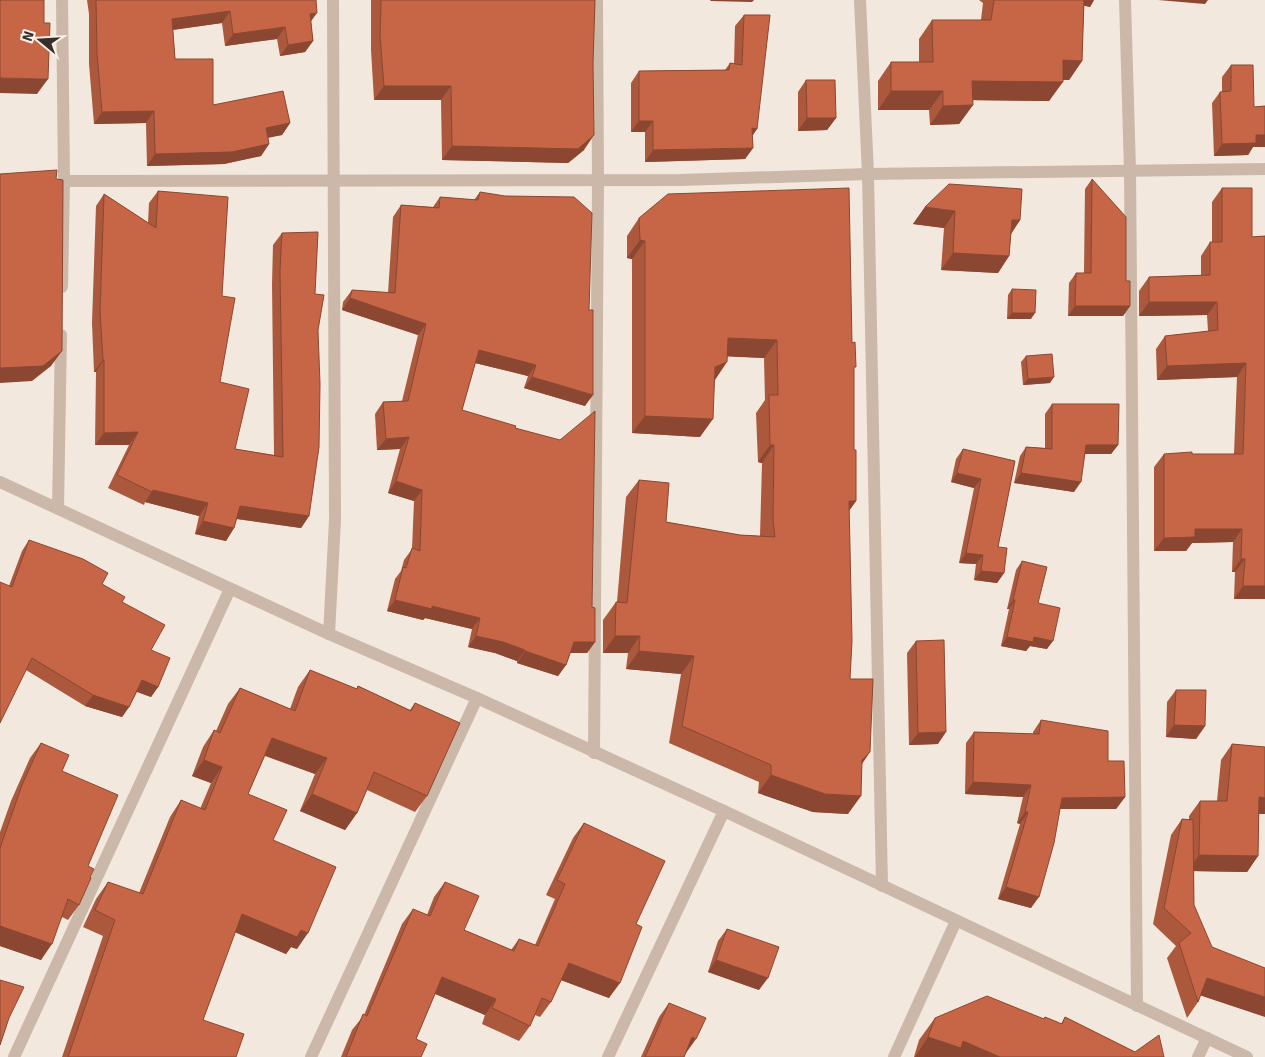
<svg xmlns="http://www.w3.org/2000/svg" width="1265" height="1057" font-family="Signika,sans-serif">
<style>
.lines{fill:none;stroke-linecap:round;stroke-linejoin:round}
.minor{stroke:#cbb8a8;stroke-width:12}
.wall{fill:#ab583c}
.shaded-wall{fill:#8b4731}
.building{fill:#c76646;stroke:#8b4731}
</style>
<rect width="100%" height="100%" fill="#f2e8dd"/>
<g class="lines">
<g class="minor">
<polyline points="860,0 868,174 882,886"/>
<polyline points="1125,0 1130,170 1137,1006"/>
<polyline points="64,181 680,180 868,174 1265,169"/>
<polyline points="62,287 64,181 62,0"/>
<polyline points="0,482 329,634 477,698 724,811 1247,1057"/>
<polyline points="58,508 61,335"/>
<polyline points="329,634 335,520 333,0"/>
<polyline points="594,753 598,181 597,0"/>
<polyline points="14,1057 230,589"/>
<polyline points="311,1057 477,698"/>
<polyline points="608,1057 724,811"/>
<polyline points="894,1057 956,921"/>
<polyline points="1198,1057 1207,1038"/>
</g>
</g>
<g class="wall">
<polygon points="87,0 316,0 311,21 313,41 305,52 280,56 277,39 225,46 222,23 173,30 175,59 213,105 290,123 282,135 268,137 269,144 261,156 224,164 147,166 146,123 94,124 89,64 89,14"/>
<polygon points="371,0 595,0 584,150 568,163 442,160 441,100 374,100 371,50"/>
<polygon points="979,0 1094,0 1090,7 1084,5 1082,61 1069,80 1063,80 1049,101 973,100 973,105 959,124 930,125 929,110 878,110 878,81 891,62 919,62 919,39 932,20 981,20 983,3"/>
<polygon points="744,15 757,129 752,135 753,148 745,159 645,162 645,132 631,132 631,83 639,71 725,70 730,63 734,64 735,26"/>
<polygon points="1231,65 1254,107 1265,106 1265,147 1253,147 1248,155 1214,156 1212,103 1220,92 1222,92 1222,77"/>
<polygon points="806,80 836,118 827,130 798,131 798,92"/>
<polygon points="1092,179 1130,306 1123,316 1068,316 1069,283 1076,273 1084,273 1085,189"/>
<polygon points="1222,188 1252,237 1265,236 1265,599 1234,599 1235,572 1232,572 1233,542 1192,543 1186,551 1154,551 1154,467 1164,454 1234,454 1237,377 1157,380 1156,349 1165,336 1208,331 1207,315 1139,316 1139,291 1149,277 1201,275 1201,256 1210,242 1212,242 1212,202"/>
<polygon points="158,191 222,296 220,382 235,449 274,455 272,284 273,245 282,233 315,294 318,330 309,516 301,528 236,519 234,528 226,541 195,534 199,516 145,502 144,505 108,488 129,445 95,445 96,372 94,372 92,323 96,206 104,194 148,223 149,203"/>
<polygon points="480,192 585,406 524,388 528,376 475,363 462,410 515,428 592,607 595,642 587,653 570,653 566,665 558,676 517,663 517,661 495,653 468,647 472,629 425,618 423,620 387,611 395,579 401,571 404,560 412,549 414,501 388,493 400,449 377,450 375,414 383,402 402,401 418,335 342,310 343,302 352,290 388,293 393,217 401,205 433,207 440,197 474,200"/>
<polygon points="925,207 1020,220 1011,234 1009,256 998,273 941,270 944,228 913,224"/>
<polygon points="639,218 852,343 854,370 854,450 856,501 849,511 850,679 862,763 848,814 813,812 758,793 759,782 669,743 681,674 626,669 628,653 603,653 603,620 616,602 617,602 626,497 639,480 666,522 740,535 760,536 762,463 758,462 756,413 765,400 764,358 728,356 714,380 700,437 632,433 632,259 627,258 627,236"/>
<polygon points="1012,289 1031,319 1007,319 1008,295"/>
<polygon points="1026,356 1050,383 1023,385 1021,362"/>
<polygon points="1052,404 1118,445 1111,454 1085,454 1074,492 1014,483 1020,456 1026,447 1045,448 1045,414"/>
<polygon points="963,449 1015,461 998,547 1004,573 997,583 974,580 976,564 959,563 974,488 951,482 956,459"/>
<polygon points="29,540 102,584 122,602 151,650 158,687 151,697 137,692 129,707 122,717 85,706 26,670 9,586 22,551"/>
<polygon points="1022,561 1038,603 1047,649 1030,646 1026,651 1001,646 1009,609 1007,609 1016,570"/>
<polygon points="916,641 938,744 909,745 907,653"/>
<polygon points="310,670 356,689 358,686 410,710 415,703 427,796 415,812 367,790 357,813 345,830 300,811 315,774 265,756 248,794 273,840 297,949 291,947 286,954 235,932 203,1020 236,1057 62,1057 103,936 83,927 96,899 108,882 139,893 170,817 181,800 200,809 211,783 192,776 203,747 214,730 216,731 228,704 240,688 290,709 298,687"/>
<polygon points="1176,690 1205,726 1196,739 1166,737 1167,702"/>
<polygon points="1041,720 1108,761 1125,797 1116,809 1060,809 1031,908 998,899 1020,824 1017,823 1023,797 965,794 966,743 974,732 1033,734 1033,732"/>
<polygon points="41,743 62,771 88,866 79,905 68,920 62,917 41,960 0,946 0,832 11,801 30,758"/>
<polygon points="1232,744 1265,747 1265,814 1259,814 1258,856 1247,872 1194,871 1194,905 1200,996 1198,1002 1187,1018 1167,958 1176,946 1153,924 1171,835 1182,819 1189,820 1189,816 1200,801 1217,801 1221,760"/>
<polygon points="584,823 636,924 609,998 561,980 551,1002 540,1017 535,1015 530,1026 519,1041 482,1024 485,1015 435,994 416,1039 421,1057 341,1057 352,1030 364,1015 402,924 413,909 427,915 434,897 445,882 464,930 511,950 519,939 535,945 555,899 546,895 573,838"/>
<polygon points="727,929 759,990 708,972 718,941"/>
<polygon points="669,1003 686,1053 684,1057 641,1057 659,1017"/>
<polygon points="1045,1017 1061,1024 1065,1017 1135,1052 1164,1057 914,1057 919,1040 935,1018 1043,1019"/>
</g>
<g class="shaded-wall">
<polygon points="711,0 754,0 752,2 710,1"/>
<polygon points="1073,0 1094,0 1090,7 1071,3"/>
<polygon points="1158,0 1208,0 1205,4"/>
<polygon points="230,11 222,23 164,31 172,19"/>
<polygon points="317,13 309,24 310,14"/>
<polygon points="285,27 277,39 225,46 233,34"/>
<polygon points="313,41 305,52 280,56 288,45"/>
<polygon points="1063,60 1082,61 1069,80 1049,79"/>
<polygon points="0,78 48,79 37,94 0,93"/>
<polygon points="972,81 1063,82 1049,101 959,100"/>
<polygon points="384,86 451,86 441,100 374,100"/>
<polygon points="891,91 943,91 929,110 878,110"/>
<polygon points="973,105 959,124 930,125 943,106"/>
<polygon points="154,111 146,123 94,124 102,112"/>
<polygon points="807,118 836,118 827,130 798,131"/>
<polygon points="639,121 653,121 645,132 631,132"/>
<polygon points="290,123 282,135 258,140 266,128"/>
<polygon points="752,128 757,129 749,141"/>
<polygon points="594,135 584,150 568,163 442,160 452,146"/>
<polygon points="1256,135 1265,135 1265,147 1253,147 1248,155 1214,156 1222,144"/>
<polygon points="269,144 261,156 224,164 147,166 155,154"/>
<polygon points="753,148 745,159 645,162 653,150"/>
<polygon points="925,207 955,211 944,228 913,224"/>
<polygon points="1012,220 1020,220 1009,237"/>
<polygon points="640,240 645,241 632,259 627,258"/>
<polygon points="953,253 1009,256 998,273 941,270"/>
<polygon points="350,298 426,324 418,335 342,310"/>
<polygon points="1149,302 1217,302 1207,315 1139,316"/>
<polygon points="1075,306 1130,306 1123,316 1068,316"/>
<polygon points="1012,313 1035,313 1031,319 1007,319"/>
<polygon points="728,338 777,340 764,358 716,356"/>
<polygon points="479,350 536,365 528,376 471,362"/>
<polygon points="62,351 51,366 32,381 0,383 0,368"/>
<polygon points="103,360 104,360 96,372 94,372"/>
<polygon points="727,362 715,380 702,385 715,367"/>
<polygon points="1246,363 1237,377 1157,380 1167,366"/>
<polygon points="532,377 593,395 585,406 524,388"/>
<polygon points="1054,377 1050,383 1023,385 1028,379"/>
<polygon points="645,416 713,419 700,437 632,433"/>
<polygon points="138,432 129,445 95,445 104,433"/>
<polygon points="409,437 400,449 377,450 386,439"/>
<polygon points="770,445 774,445 762,463 758,462"/>
<polygon points="1086,445 1118,445 1111,454 1080,454"/>
<polygon points="957,473 981,479 974,488 951,482"/>
<polygon points="1021,473 1081,482 1074,492 1014,483"/>
<polygon points="396,481 422,490 414,501 388,493"/>
<polygon points="153,490 208,503 199,516 145,502"/>
<polygon points="849,501 856,501 843,519"/>
<polygon points="240,506 309,516 301,528 231,518"/>
<polygon points="203,521 234,528 226,541 195,534"/>
<polygon points="1195,529 1242,529 1233,542 1192,543 1186,551 1154,551 1164,538"/>
<polygon points="966,553 983,555 976,564 959,563"/>
<polygon points="1241,559 1245,559 1235,572 1232,572"/>
<polygon points="981,571 1004,573 997,583 974,580"/>
<polygon points="1243,586 1265,586 1265,599 1234,599"/>
<polygon points="395,600 432,606 480,618 472,629 425,618 423,620 387,611"/>
<polygon points="1013,600 1015,600 1009,609 1007,609"/>
<polygon points="476,636 503,642 525,650 517,661 495,653 468,647"/>
<polygon points="615,636 640,636 628,653 603,653"/>
<polygon points="1007,637 1034,637 1053,641 1047,649 1030,646 1026,651 1001,646"/>
<polygon points="574,642 595,642 587,653 565,653"/>
<polygon points="525,651 566,665 558,676 517,663"/>
<polygon points="639,651 694,656 681,674 626,669"/>
<polygon points="142,680 158,687 151,697 135,691"/>
<polygon points="93,695 129,707 122,717 85,706"/>
<polygon points="1174,725 1205,726 1196,739 1166,737"/>
<polygon points="946,732 938,744 909,745 918,733"/>
<polygon points="272,738 327,758 315,774 261,754"/>
<polygon points="870,752 858,770 862,760"/>
<polygon points="204,760 222,767 211,783 192,776"/>
<polygon points="771,775 861,796 848,814 813,812 758,793"/>
<polygon points="973,782 1031,785 1023,797 965,794"/>
<polygon points="312,794 357,813 345,830 300,811"/>
<polygon points="1125,797 1116,809 1054,809 1062,798"/>
<polygon points="1259,797 1265,798 1265,814 1248,813"/>
<polygon points="1025,812 1028,812 1020,824 1017,823"/>
<polygon points="1199,855 1258,856 1247,872 1188,871"/>
<polygon points="1006,887 1039,897 1031,908 998,899"/>
<polygon points="242,914 301,930 308,933 297,949 291,947 286,954 230,930"/>
<polygon points="0,926 52,944 41,960 0,946"/>
<polygon points="716,960 768,978 759,990 708,972"/>
<polygon points="569,963 620,983 609,998 558,979"/>
<polygon points="442,977 496,999 485,1015 431,992"/>
<polygon points="1207,978 1265,997 1265,1017 1196,994"/>
<polygon points="692,1037 696,1039 686,1053 682,1052"/>
<polygon points="928,1037 963,1041 1000,1057 915,1057"/>
</g>
<g class="building">
<polygon points="0,0 44,0 44,23 50,23 48,79 0,78"/>
<polygon points="96,0 316,0 317,13 310,14 313,41 288,45 285,27 233,34 230,11 172,19 175,59 213,59 213,105 283,91 290,123 266,128 269,144 232,152 155,154 154,111 102,112 97,53"/>
<polygon points="381,0 595,0 593,63 594,135 578,149 452,146 451,86 384,86 380,36"/>
<polygon points="994,0 1084,0 1082,61 1063,60 1063,82 972,81 973,105 943,106 943,91 891,91 891,62 933,62 932,20 991,20"/>
<polygon points="744,15 770,15 757,129 752,128 753,148 653,150 653,121 639,121 639,71 729,70 730,63 742,65"/>
<polygon points="1231,65 1253,65 1254,107 1265,106 1265,135 1256,135 1256,143 1222,144 1220,92 1231,91"/>
<polygon points="806,80 835,80 836,118 807,118"/>
<polygon points="57,170 56,179 63,180 62,351 43,366 0,368 0,174"/>
<polygon points="1092,179 1126,217 1126,281 1130,281 1130,306 1075,306 1076,273 1091,273"/>
<polygon points="949,184 1022,189 1020,220 1012,220 1009,256 953,253 955,211 925,207"/>
<polygon points="849,188 852,343 855,342 856,367 854,367 854,450 856,450 856,501 849,501 852,641 850,679 873,679 870,752 862,760 861,796 825,794 771,775 771,765 682,726 694,656 639,651 640,636 615,636 616,602 627,603 639,480 669,483 666,522 740,535 775,537 773,520 774,445 770,445 769,395 778,395 777,340 728,338 727,362 715,367 713,419 645,416 645,241 640,240 639,218 668,194"/>
<polygon points="1222,188 1252,188 1252,237 1265,236 1265,586 1243,586 1245,559 1241,559 1242,529 1195,529 1195,537 1164,538 1164,454 1192,452 1192,454 1243,454 1246,363 1167,366 1165,336 1218,330 1217,302 1149,302 1149,277 1210,275 1210,242 1222,242"/>
<polygon points="158,191 228,197 222,296 235,298 220,382 249,389 235,449 283,457 280,271 282,233 318,232 315,294 324,295 318,330 320,384 319,447 309,516 240,506 234,528 203,521 208,503 153,490 152,492 117,475 138,432 104,433 104,360 103,360 100,311 104,194 156,228"/>
<polygon points="480,192 505,196 574,197 592,213 589,310 593,310 593,395 532,377 536,365 479,350 462,410 516,426 515,428 560,440 595,411 592,607 595,608 595,642 574,642 566,665 525,651 525,650 503,642 476,636 480,618 432,606 432,609 395,600 403,567 406,568 412,548 420,551 422,490 396,481 409,437 386,439 383,402 408,401 426,324 350,298 352,290 395,293 401,205 439,208 440,197 478,200"/>
<polygon points="1012,289 1036,290 1035,313 1012,313"/>
<polygon points="1052,354 1054,377 1028,379 1026,356"/>
<polygon points="1052,404 1119,404 1118,445 1086,445 1081,482 1021,473 1026,447 1052,449"/>
<polygon points="963,449 1015,461 998,547 1007,548 1004,573 981,571 983,555 966,553 981,479 957,473"/>
<polygon points="29,540 83,559 108,573 102,584 125,597 122,602 165,625 151,650 170,658 158,687 142,680 129,707 93,695 32,658 0,723 0,582 12,587"/>
<polygon points="1022,561 1047,567 1038,603 1060,608 1053,641 1034,637 1033,642 1007,637 1015,600 1013,600"/>
<polygon points="944,640 946,732 918,733 916,641"/>
<polygon points="310,670 357,689 358,686 411,711 415,703 460,723 427,796 374,772 357,813 312,794 327,758 272,738 248,794 287,810 273,840 336,867 308,933 301,930 297,937 242,914 203,1020 244,1034 236,1057 68,1057 115,920 95,910 108,882 143,894 181,800 205,810 222,767 204,760 214,730 220,733 240,688 295,711"/>
<polygon points="1176,690 1206,690 1205,726 1174,725"/>
<polygon points="1041,720 1108,731 1108,761 1124,761 1125,797 1062,798 1054,843 1039,897 1006,887 1028,812 1025,812 1031,785 973,782 974,732 1039,734"/>
<polygon points="41,743 69,755 62,771 118,795 88,866 94,869 90,877 91,878 79,905 68,899 52,944 0,926 0,848 22,785"/>
<polygon points="1232,744 1265,747 1265,798 1259,797 1258,856 1199,855 1200,801 1227,801"/>
<polygon points="1182,819 1193,820 1194,905 1212,947 1265,968 1265,997 1207,978 1198,1002 1179,943 1191,933 1164,908"/>
<polygon points="584,823 665,861 636,924 642,927 620,983 569,963 551,1002 542,998 530,1026 492,1008 496,999 442,977 416,1039 427,1044 421,1057 346,1057 363,1014 367,1016 413,909 430,916 445,882 479,896 464,930 514,951 519,939 538,946 565,884 557,880"/>
<polygon points="727,929 779,947 768,978 716,960"/>
<polygon points="0,980 24,987 9,1018 0,1045"/>
<polygon points="987,996 1044,1019 1045,1017 1062,1024 1065,1017 1135,1052 1159,1035 1164,1057 1000,1057 963,1041 961,1048 928,1037 935,1018"/>
<polygon points="669,1003 706,1018 696,1039 692,1037 684,1057 645,1057"/>
</g>
<g transform="translate(40 40) rotate(288)" stroke="#faf2e9" stroke-width="4" paint-order="stroke">
<path d="M0-4L9 19L0 12L-9 19Z" fill="#382d29"/>
<text y="-8" font-size="14" font-weight="bold" text-anchor="middle" fill="#382d29">N</text>
</g>
</svg>
